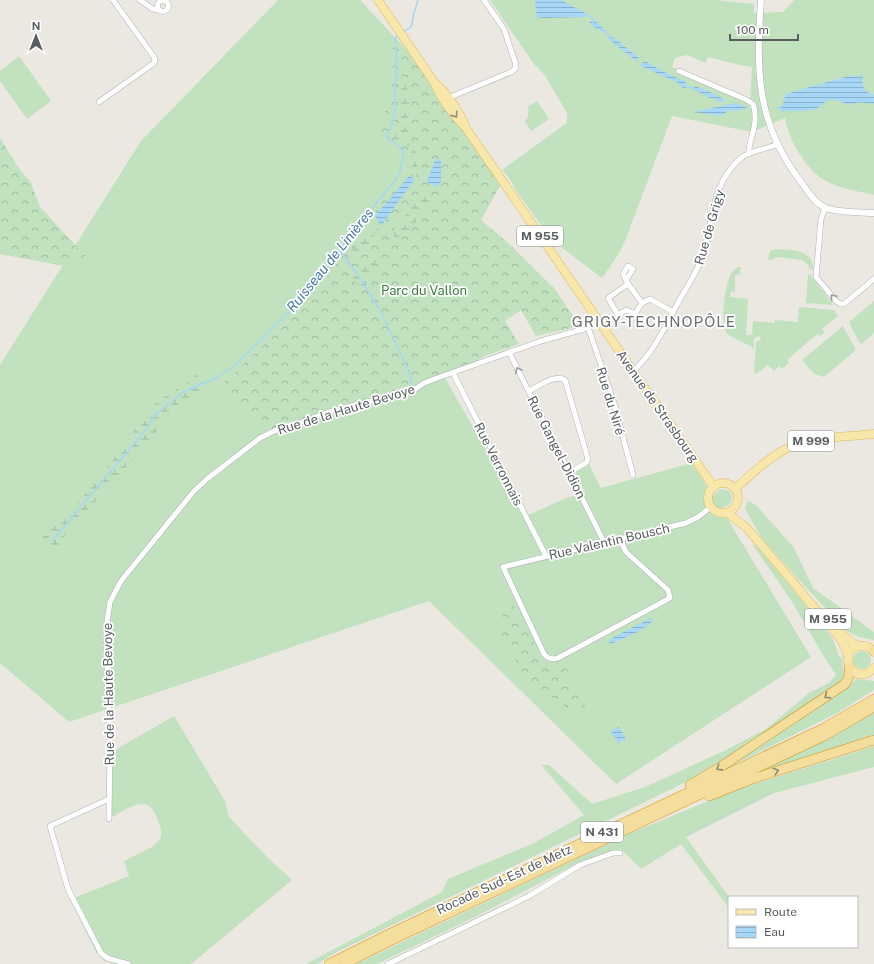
<svg xmlns="http://www.w3.org/2000/svg" width="874" height="964" font-family="'Public Sans',sans-serif">
<style>
.grass{fill:#c1e1bf;fill-rule:evenodd}
.forest{fill:url(#forest-crowns)}
.wetland{fill:url(#wetland-marsh)}
.water{fill:url(#water-rules)}
.lines{fill:none;stroke-linecap:round;stroke-linejoin:round}
.stream{stroke:#a6d7f6;stroke-width:1.5}
.minor-casing{stroke:#afb2b5;stroke-width:6}
.tertiary-casing{stroke:#afb2b5;stroke-width:7}
.primary-casing{stroke:#e3b962;stroke-width:9}
.trunk-casing{stroke:#d79115;stroke-width:10}
.minor{stroke:#fff;stroke-width:5}
.tertiary{stroke:#fff;stroke-width:6}
.primary{stroke:#f7e7aa;stroke-width:8}
.trunk{stroke:#f4de9e;stroke-width:9}
.oneway{stroke:#908d7a}
.oneway2{stroke:#9b9ea0}
.oneway3{stroke:#8f8a76}
.labels{text-anchor:middle;stroke-width:3.5;stroke-linejoin:round;paint-order:stroke}
.shield{fill:#fff;stroke:#8b8e90;stroke-width:1}
.shield-label{font-size:12px;font-weight:bold;fill:#595d60}
.street-label{font-size:13px;fill:#595d60;stroke:#fff}
.park-label{font-size:13px;fill:#3c7d3c;stroke:#fff}
.water-label{font-size:14px;font-style:italic;fill:#4679a6;stroke:#fff}
.quarter-label{font-size:15px;letter-spacing:1px;fill:#6b6f72;stroke:#fff}
</style>
<defs>
<pattern id="forest-crowns" width="20" height="18" patternUnits="userSpaceOnUse"><rect width="20" height="18" fill="#c1e1bf"/><path d="M2 6a3 3 0 1 1 6 0M12 15a3 3 0 1 1 6 0" fill="none" stroke="#a0ba9f"/></pattern>
<pattern id="wetland-marsh" width="20" height="14" patternUnits="userSpaceOnUse"><rect width="20" height="14" fill="#c1e1bf"/><path d="M1 5h8M5 5V1M11 12h8M15 12V8" fill="none" stroke="#a0ba9f"/></pattern>
<pattern id="water-rules" width="6" height="5" patternUnits="userSpaceOnUse"><rect width="6" height="5" fill="#a6d7f6"/><path d="M0 2.5h6" fill="none" stroke="#8ab2cb"/></pattern>
</defs>
<rect width="100%" height="100%" fill="#ebe8e1"/>
<g class="grass">
<path d="M278,0h82l46,49 -13,-6 -1,50 -16,41 33,31 -103,140 -87,82 238,-16 28,-15 -40,22 79,139 42,-19 19,-5 -10,-21 14,-8 12,24 91,-25 21,33 7,-7c15,-1 16,17 1,19l90,149 -195,127 -187,-183 -360,121 -69,-59v-298l141,-224z"/>
<path d="M490,0h225l39,4v9l29,-1 11,-12h80v195c-16,-4 -34,-6 -48,-14 -19,-10 -38,-42 -41,-63l-33,14 -80,-16 -47,125 -7,14 -16,23 -50,-38 -38,-52c-2,-7 -7,-13 -12,-18l62,-45 3,-3v-9l-23,-39 -10,-10zM687,55l19,8 2,-6 32,8 12,2 -2,33 -78,-33 3,-9z"/>
<polygon points="19,56 51,101 27,119 0,81 0,71"/>
<path d="M537,101l11,16v3l-17,11 -6,-10c4,-4 4,-8 3,-14z"/>
<path d="M776,249c15,1 36,0 37,19l-3,2 -2,-5 -6,-5 -25,-3 -8,4 -1,-3 2,-7z"/>
<path d="M738,267h3l-1,7 -5,2v16l-4,-1 -1,6 18,2 -2,36h6l1,-14 22,2v-3l23,2v-8l3,2 -3,-4 1,-5 35,3 4,6 -16,13 3,3 -5,4 -3,-2 -30,26 2,3 -7,6 -3,-3 -5,5 -6,-6 -12,9 -2,-1 2,-30 1,-2 4,-1 -1,-3 -1,-1 -5,2v10l-26,-13c-8,-12 -4,-46 2,-59 1,-4 5,-7 8,-9z"/>
<polygon points="810,274 833,305 806,303 808,275"/>
<polygon points="874,301 874,333 861,344 857,338 849,322"/>
<polygon points="843,326 856,350 824,377 814,374 802,360"/>
<polygon points="748,501 756,505 794,548 813,588 874,632 874,640 859,637 845,630 762,539 745,509"/>
<polygon points="752,544 759,549 832,637 839,656 842,659 845,678 750,743 696,777 335,953 317,964 306,964 442,892 448,879 534,843 584,815 541,765 549,765 592,804 645,787 726,750 766,729 809,693 829,683 836,675 823,655 789,597"/>
<circle cx="862" cy="660" r="9"/>
<polygon points="857,679 874,681 874,690 837,713 733,765 732,763 798,721"/>
<polygon points="874,712 874,735 752,776 752,774 833,736"/>
<path d="M174,716l51,85 4,16 38,40 25,23 -101,84h-76l-11,-3 -8,-9 -27,-54h5l55,-22 -5,-15 28,-14 8,-8c3,-8 0,-14 -3,-21 -10,-27 -31,-8 -48,1l1,-66z"/>
<polygon points="874,746 874,767 774,793 686,837 729,897 729,908 681,844 641,869 621,849 582,861 483,913 377,964 356,964 626,835 733,791"/>
</g>
<g class="forest">
<polygon points="393,43 406,49 501,184 481,220 505,240 554,288 580,326 536,336 521,310 505,321 519,344 485,356 457,371 383,399 274,431 219,387 306,305 409,165 376,134 392,93"/>
<polygon points="0,138 18,167 31,183 40,207 90,261 64,266 0,254"/>
<polygon points="508,602 516,608 546,666 562,660 591,717 585,720 541,690 521,672 510,648 498,629"/>
</g>
<g class="wetland">
<polygon points="402,70 409,96 409,104 401,104"/>
<path d="M401,107h7c0,12 2,24 -3,34l-4,2 -7,-6 6,-14z"/>
<polygon points="409,138 418,158 416,176 410,173 413,163 406,142"/>
<polygon points="424,195 432,195 433,201 403,237 398,239 395,237 393,232 419,196"/>
<path d="M374,222l4,5c-5,13 -16,25 -27,34l-2,-6z"/>
<polygon points="378,251 379,257 370,269 367,284 363,288 355,282 354,276 361,272"/>
<path d="M197,374l10,13 -31,21 -36,43 -77,87 -11,16 -9,-17c29,-27 56,-57 79,-89 10,-13 18,-27 29,-40 12,-15 34,-19 46,-34z"/>
</g>
<g class="water">
<polygon points="535,0 561,0 585,13 584,17 544,18 537,17"/>
<polygon points="589,21 595,21 606,31 604,32 592,26"/>
<polygon points="613,37 639,58 636,61 607,38"/>
<polygon points="645,61 664,72 686,82 686,87 684,89 678,83 639,65"/>
<path d="M852,75l1,2 10,-2c-2,10 1,17 11,20v9c-8,-1 -16,-3 -24,1 -6,-1 -12,-6 -19,-5 -7,0 -9,7 -16,9 -11,4 -20,0 -32,3l-4,-5 3,-1 4,-12z"/>
<path d="M694,86l10,3 20,10 1,2 -6,1c-3,-4 -5,-3 -9,-4 -7,-3 -10,-6 -18,-9z"/>
<polygon points="736,103 748,108 735,111 729,110 721,116 693,112"/>
<polygon points="436,158 441,161 441,182 437,187 428,183 427,181"/>
<polygon points="409,176 415,179 381,226 375,216"/>
<path d="M651,618l2,1c-4,10 -32,20 -42,25l-2,-1 1,-4z"/>
<polygon points="619,727 626,739 618,743 611,731"/>
</g>
<g class="lines">
<g class="stream">
<polyline points="584,14 592,17 593,23"/>
<polyline points="604,31 612,38"/>
<path d="M403,32c12,-7 8,-7 11,-19 1,-4 3,-8 4,-13"/>
<polyline points="685,86 686,87 694,88"/>
<polyline points="776,108 781,107"/>
<polyline points="341,252 358,275 380,310 409,372 412,387"/>
<polyline points="52,541 133,445 150,424 156,414 183,392 218,377 237,364 304,297 327,269 360,222 395,181 400,172 404,152 400,147 387,138 387,133 392,125 395,107 395,89 397,64 395,39 398,35"/>
</g>
<defs>
<g id="minor">
<polyline points="140,0 153,9 159,10"/>
<circle cx="163" cy="6" r="5.5"/>
<path d="M679,71l68,29 6,4c4,11 2,23 -2,35 -1,6 -3,9 -2,15"/>
<polyline points="448,98 511,72 516,68 515,62 504,29 484,0"/>
<polyline points="99,102 154,63 155,60 154,57 113,0"/>
<polyline points="825,208 821,219 816,277 836,301 840,304 844,304 874,279"/>
<polyline points="626,280 623,274 628,266 633,269 626,280 628,284"/>
<polyline points="642,303 628,284 608,298 618,315 626,310 635,314 642,303 650,299 673,312"/>
<polyline points="588,327 614,403 633,475"/>
<polyline points="509,352 604,542"/>
<path d="M633,371c21,-18 33,-47 46,-70 9,-16 20,-32 25,-49 9,-33 8,-70 37,-94 8,-7 26,-9 37,-14"/>
<polyline points="453,373 546,556"/>
<path d="M529,391c10,-5 25,-17 36,-11l23,79 -2,4 -16,9"/>
<path d="M622,538l1,8 3,6 42,38 2,8 -112,60c-6,2 -10,1 -14,-4l-41,-87 183,-44 12,-6 13,-10"/>
<polyline points="109,799 50,826 68,889 101,953 107,958 128,964"/>
<polyline points="109,819 110,747 106,628 110,602 121,581 194,491 207,479 260,438 274,431 288,427 332,411 414,390 424,383 440,377 541,341 584,329 598,320"/>
<polyline points="388,964 529,896 580,865 613,853 620,853"/>
</g>
<path id="tertiary" d="M761,0c-5,71 -5,123 40,182 7,9 14,22 25,26 13,5 34,4 48,5"/>
<g id="primary">
<path d="M378,0l56,82c7,17 19,33 32,46 -6,-16 -18,-34 -32,-46"/>
<polyline points="466,128 633,371 714,487"/>
<circle cx="723" cy="498" r="15"/>
<path d="M735,489c15,-14 32,-30 51,-40 26,-13 59,-12 88,-15"/>
<path d="M727,513l19,14 53,62c13,20 44,44 49,67"/>
<polyline points="841,633 851,642 860,646"/>
<path d="M874,652c-3,-4 -8,-7 -14,-6 -25,3 -7,44 14,22"/>
</g>
<g id="trunk">
<polyline points="873,650 874,651"/>
<polyline points="690,785 719,768 845,684 849,677 849,667"/>
<polyline points="709,796 752,779 874,740"/>
<polyline points="329,964 389,934 822,729 874,699"/>
<polyline points="344,964 392,940 824,736 874,707"/>
</g>
</defs>
<use href="#minor" class="minor-casing"/>
<use href="#tertiary" class="tertiary-casing"/>
<use href="#primary" class="primary-casing"/>
<use href="#trunk" class="trunk-casing"/>
<use href="#minor" class="minor"/>
<use href="#tertiary" class="tertiary"/>
<use href="#primary" class="primary"/>
<use href="#trunk" class="trunk"/>
</g>
<defs><path id="oneway-chevron" d="M-2-3.5L2.5 0L-2 3.5" fill="none" stroke-width="1.6" stroke-linecap="round" stroke-linejoin="round"/></defs>
<use class="oneway" href="#oneway-chevron" transform="translate(455 115) rotate(55)"/>
<g class="oneway2">
<use href="#oneway-chevron" transform="translate(833 297) rotate(-131)"/>
<use href="#oneway-chevron" transform="translate(518 370) rotate(-116)"/>
</g>
<g class="oneway3">
<use href="#oneway-chevron" transform="translate(827 696) rotate(146)"/>
<use href="#oneway-chevron" transform="translate(719 768) rotate(148)"/>
<use href="#oneway-chevron" transform="translate(776 771) rotate(-18)"/>
</g>
<g class="labels">
<g class="shield">
<rect x="517" y="226" width="46" height="20" rx="3"/>
<rect x="788" y="431" width="46" height="20" rx="3"/>
<rect x="805" y="609" width="46" height="20" rx="3"/>
<rect x="581" y="822" width="42" height="20" rx="3"/>
</g>
<g class="shield-label">
<text x="540" y="240">M 955</text>
<text x="811" y="445">M 999</text>
<text x="828" y="623">M 955</text>
<text x="602" y="836">N 431</text>
</g>
<g class="street-label">
<text transform="translate(709 227) rotate(-74)" y="5">Rue de Grigy</text>
<text transform="translate(611 401) rotate(73)" y="5">Rue du Niré</text>
<text transform="translate(658 406) rotate(55)" y="5">Avenue de Strasbourg</text>
<text transform="translate(346 409) rotate(-17)" y="5">Rue de la Haute Bevoye</text>
<text transform="translate(557 447) rotate(63)" y="5">Rue Gangel-Didion</text>
<text transform="translate(499 464) rotate(63)" y="5">Rue Verronnais</text>
<text transform="translate(609 541) rotate(-13)" y="5">Rue Valentin Bousch</text>
<text transform="translate(108 694) rotate(-91)" y="5">Rue de la Haute Bevoye</text>
<text transform="translate(504 879) rotate(-25)" y="5">Rocade Sud-Est de Metz</text>
</g>
<g class="park-label">
<text x="424" y="295">Parc du Vallon</text>
</g>
<g class="water-label">
<text transform="translate(330 260) rotate(-51)" y="5">Ruisseau de Linières</text>
</g>
<g class="quarter-label">
<text x="654" y="327">GRIGY-TECHNOPÔLE</text>
</g>
</g>
<rect x="728" y="896" width="130" height="52" fill="#ffffff" stroke="#bdbebf"/>
<rect x="736" y="909" width="20" height="6" fill="#f7e7aa" stroke="#bdbebf"/>
<text x="764" y="916" font-size="12" fill="#595d60">Route</text>
<rect x="736" y="926" width="20" height="12" fill="url(#water-rules)" stroke="#bdbebf"/>
<text x="764" y="936" font-size="12" fill="#595d60">Eau</text>
<g transform="translate(36 36)" stroke="#ffffff" stroke-width="3" paint-order="stroke">
<path d="M0-3L7 15L0 10L-7 15Z" fill="#595d60"/>
<text y="-6" font-size="11" font-weight="bold" text-anchor="middle" fill="#595d60">N</text>
</g>
<path d="M730 34v6h68v-6" fill="none" stroke="#595d60" stroke-width="2"/>
<text x="736" y="34" font-size="12" fill="#595d60" stroke="#ffffff" stroke-width="3" paint-order="stroke">100 m</text>
</svg>
